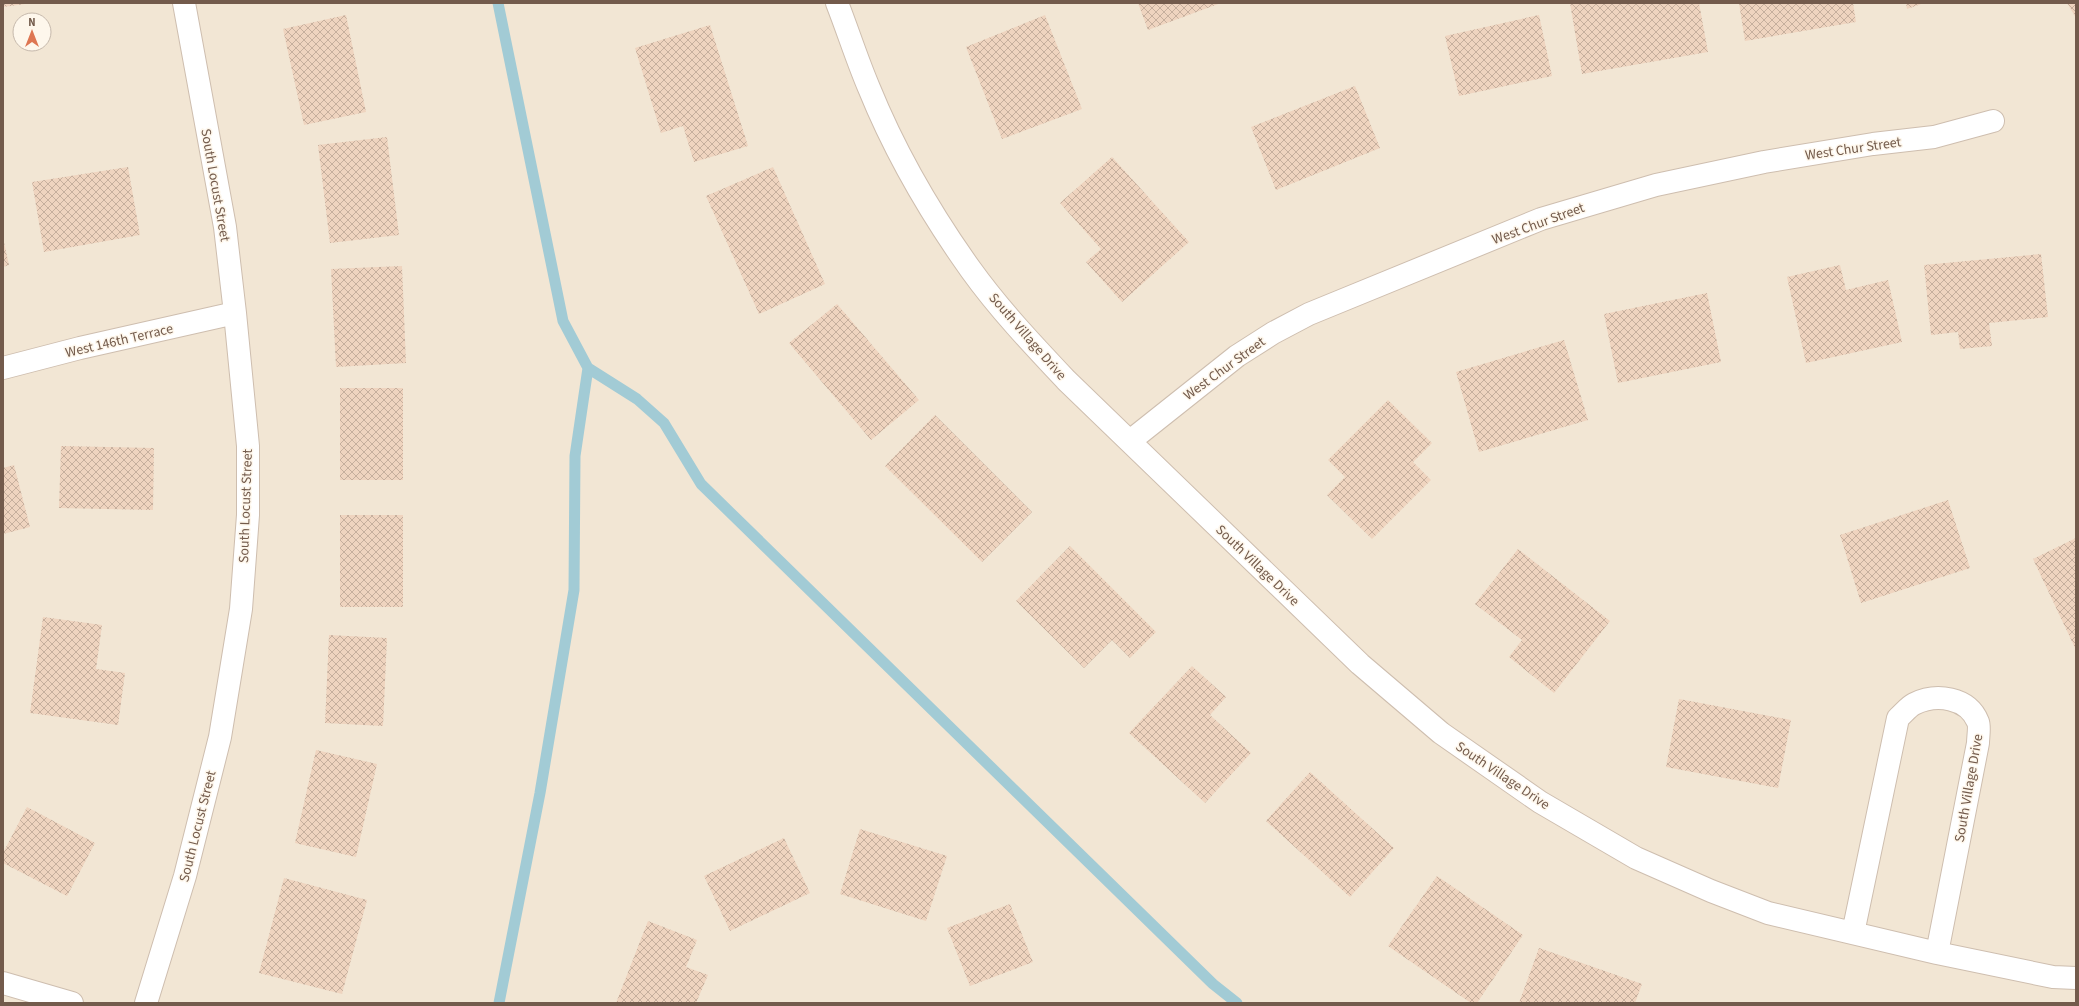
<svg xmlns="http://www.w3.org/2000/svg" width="2079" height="1006" font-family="'Source Sans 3',sans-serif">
<defs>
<pattern id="building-cross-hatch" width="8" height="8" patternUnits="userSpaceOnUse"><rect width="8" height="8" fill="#efd4bf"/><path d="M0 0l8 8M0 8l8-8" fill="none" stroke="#c6af9d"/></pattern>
</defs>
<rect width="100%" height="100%" fill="#fbf3e6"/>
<!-- residential -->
<path fill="#f2e6d4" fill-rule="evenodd" d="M3 3H2076V1003H3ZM20 20H44V44H20Z"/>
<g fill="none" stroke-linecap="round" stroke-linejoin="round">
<!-- stream -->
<path stroke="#a2cbd5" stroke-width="11" d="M498 3 563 321 588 368 637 399 664 423 701 484 1213 984 1237 1003
M499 1003 540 793 574 590 575 456 588 368"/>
</g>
<!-- building -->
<path fill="url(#building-cross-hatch)" d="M3 3H25V4L3 7Z
M1138 3H1221L1148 30Z
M1570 3H1699L1708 52 1582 74Z
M1739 3H1853L1856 22 1745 41Z
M1906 3H1924L1907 9Z
M2067 3H2076V18Z
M346 15 366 112 304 125 283 29Z
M1045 15 1082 109 1002 139 966 47Z
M1539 15 1552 76 1459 96 1445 36Z
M710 25 748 146 694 162 683 126 661 133 635 48Z
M1355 86 1380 148 1276 190 1251 127Z
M387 137 399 235 330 243 318 145Z
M1112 157 1189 242 1122 302 1086 262 1101 249 1060 203Z
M128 167 140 235 44 252 32 182Z
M773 167 825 284 759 314 706 196Z
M3 238 9 265 3 267Z
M2041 254 2048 317 1989 323 1992 346 1960 349 1958 332 1931 335 1924 265Z
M1840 265 1846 290 1888 280 1902 342 1806 363 1787 277Z
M402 266 406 363 336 367 331 269Z
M1707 293 1721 362 1618 383 1604 314Z
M837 304 919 400 871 440 789 343Z
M1564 340 1588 420 1479 452 1456 372Z
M340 388H403V480H340Z
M1388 400 1432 443 1413 462 1431 480 1372 539 1327 495 1345 477 1328 460Z
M935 415 1032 512 982 562 885 466Z
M61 446 154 448 153 510 59 508Z
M14 465 30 527 3 534V468Z
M1948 500 1970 568 1861 603 1840 535Z
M340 515H403V607H340Z
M2076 538V650L2033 559Z
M1070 546 1156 632 1130 658 1112 640 1084 668 1016 601Z
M1518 549 1610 621 1554 693 1509 657 1522 640 1475 604Z
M43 617 102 625 96 669 125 673 118 725 30 713Z
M329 635 387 638 383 726 325 723Z
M1192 666 1226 697 1210 715 1251 753 1205 803 1129 733Z
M1679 699 1791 720 1778 788 1666 767Z
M316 750 377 764 356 857 295 843Z
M1310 772 1394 848 1350 897 1266 821Z
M27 807 95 843 67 896 3 863V853Z
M860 829 947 856 926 921 840 894Z
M784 838 810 893 730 931 704 876Z
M1437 876 1523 935 1477 1003H1471L1388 946Z
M284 878 367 900 342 994 259 973Z
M1010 904 1033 962 970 986 947 928Z
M648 921 697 940 686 967 708 975 696 1003H616Z
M1539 948 1642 984 1635 1003H1519Z"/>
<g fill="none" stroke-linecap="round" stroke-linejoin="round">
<defs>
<path id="minor" d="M837 3C848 31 857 60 869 88 895 152 931 214 971 270 999 309 1033 345 1066 380L1360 664 1441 733 1540 802 1636 858 1711 891 1768 913 1937 953 2053 977 2076 978
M3 368 80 348 235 313
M1130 441 1237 356 1273 333 1309 314 1541 219 1656 185 1764 162 1873 144 1934 137 1993 121
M1853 933 1898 718C1903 714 1908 707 1914 704 1936 693 1968 697 1978 722 1980 727 1978 737 1978 743L1937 953
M3 983 72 1003
M146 1003 185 876 220 737 241 609 248 515V446L235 313 225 227 184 3"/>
</defs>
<!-- minor casing -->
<use href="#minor" stroke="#cebeaf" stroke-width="24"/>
<!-- minor -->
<use href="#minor" stroke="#fff" stroke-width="22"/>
</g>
<g text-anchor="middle" stroke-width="3" stroke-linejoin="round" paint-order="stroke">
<!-- street labels -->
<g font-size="14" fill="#735b4c" stroke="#fef7ec">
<text transform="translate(1853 148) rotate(-8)" y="5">West Chur Street</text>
<text transform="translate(216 185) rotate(80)" y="5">South Locust Street</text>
<text transform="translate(1538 223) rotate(-20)" y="5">West Chur Street</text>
<text transform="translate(1028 336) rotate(49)" y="5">South Village Drive</text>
<text transform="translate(119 340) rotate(-13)" y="5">West 146th Terrace</text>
<text transform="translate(1224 368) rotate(-36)" y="5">West Chur Street</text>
<text transform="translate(245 506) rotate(-88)" y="5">South Locust Street</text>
<text transform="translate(1258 565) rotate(44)" y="5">South Village Drive</text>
<text transform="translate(1503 775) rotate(34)" y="5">South Village Drive</text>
<text transform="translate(1968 788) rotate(-80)" y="5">South Village Drive</text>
<text transform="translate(197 826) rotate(-76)" y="5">South Locust Street</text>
</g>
</g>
<!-- border -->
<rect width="2079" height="1006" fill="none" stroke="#735b4c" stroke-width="8"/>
<!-- north arrow -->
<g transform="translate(32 32)"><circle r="19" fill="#fef7ec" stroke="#c6b9ac"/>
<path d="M0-3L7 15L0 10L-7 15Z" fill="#de7652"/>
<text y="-6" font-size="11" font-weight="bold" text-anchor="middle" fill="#735b4c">N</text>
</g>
</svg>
